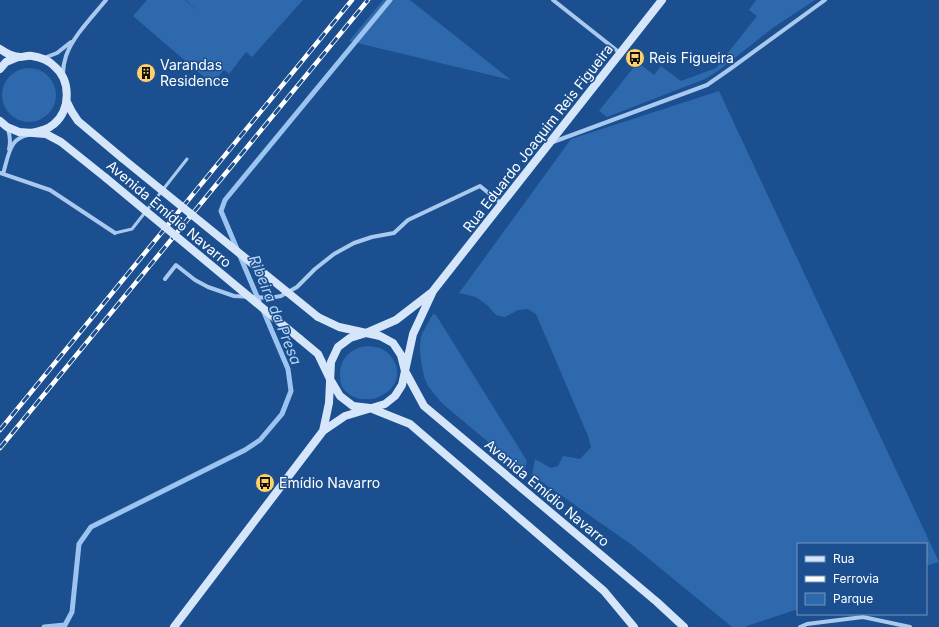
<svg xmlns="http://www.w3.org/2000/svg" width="939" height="627" font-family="Inter,sans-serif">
<rect width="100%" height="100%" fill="#1b4f8f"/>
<!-- green -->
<path fill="#2e69ad" d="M147 0H185L200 13 186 0H303L252 57 246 52 229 74 224 70 216 79 221 84 217 88 133 16Z
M383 0H410L511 80 349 41Z
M756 0H815L774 27 718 71 705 79 607 117 599 111 638 62 654 75 661 66 681 81 716 68 757 16 749 10Z
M2 95a27 27 0 1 1 54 0a27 27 0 1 1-54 0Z
M719 91 939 562 926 566V544H798V609L744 627H732L632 545 532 475 535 459 551 468 558 466 563 456 580 459 591 447 588 436 536 314 528 309 518 310 505 317 496 315 488 306 476 297 459 293 571 139Z
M433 314 436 315 527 461 524 472 444 405C438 399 433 393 428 386 422 375 418 349 421 337 424 329 429 321 433 314Z
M367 346C371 347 376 347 380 348 394 353 403 373 393 386 390 391 384 394 379 397 367 402 350 399 343 388 340 384 340 379 340 373 341 357 352 348 367 346Z"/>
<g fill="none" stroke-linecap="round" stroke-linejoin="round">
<!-- stream -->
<path stroke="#9cc4f0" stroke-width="5" d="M259 301 221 211 225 200 390 0
M44 627 65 625 72 612 79 544 91 527 245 450 260 440 282 414 291 391 288 369 263 310"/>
<!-- lane -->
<path stroke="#a9c9ee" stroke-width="3" d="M115 233 132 229 187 159"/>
<!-- street -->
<path stroke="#a9c9ee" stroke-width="4" d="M553 0 620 53
M44 58 57 53 71 42
M63 74C63 68 64 62 66 56 73 36 93 16 106 0
M8 129C10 136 11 142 9 149
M553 142 707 85 730 69 825 0
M0 173 50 190 115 233
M3 174C6 165 8 150 14 143 18 138 23 136 28 135
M165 279 176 265 195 280 208 287 234 296 270 298 281 296 297 287 315 269 334 254 354 243 372 237 394 233 408 220 480 186 502 204
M800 627 807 624 863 617 910 627"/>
<!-- secondary -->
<path stroke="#d6e6fa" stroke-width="8" d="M0 49C6 53 12 57 20 57 24 57 28 55 32 56 40 57 48 60 54 66 71 80 71 109 54 124 47 130 40 131 31 133
M0 69 6 62 18 57
M67 102 72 112 78 121 122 158
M0 121 7 127 19 132 46 134 61 142 106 178
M318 317 339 327 380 336 393 343 401 355 405 371 424 406 657 602 684 627
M300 339 318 354 330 379 340 396 353 406 370 408 410 424 604 591 634 627
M323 431 329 403 331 362 338 347 350 338 366 333 396 320 431 293
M174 627 323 431 345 416 385 404 395 396 402 385 413 334 433 291 662 0"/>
<defs>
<path id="rail" d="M0 430 352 0
M0 448 368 0"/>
</defs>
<!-- rail casing -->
<use href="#rail" stroke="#fff" stroke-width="4.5"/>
<!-- rail -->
<use href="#rail" stroke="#1b4f8f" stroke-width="3" stroke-dasharray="9" stroke-linecap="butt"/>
<!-- secondary-bridge -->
<path stroke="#d6e6fa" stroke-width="8" d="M122 158 318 317
M106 178 300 339"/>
</g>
<!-- icons -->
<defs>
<symbol id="bus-disc" viewBox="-11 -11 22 22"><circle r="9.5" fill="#ffd166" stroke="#1b4f8f"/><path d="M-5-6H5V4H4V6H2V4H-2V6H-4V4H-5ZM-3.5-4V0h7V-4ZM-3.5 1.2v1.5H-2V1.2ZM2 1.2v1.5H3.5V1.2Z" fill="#111"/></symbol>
<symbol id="building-disc" viewBox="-11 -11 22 22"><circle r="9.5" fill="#ffd166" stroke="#1b4f8f"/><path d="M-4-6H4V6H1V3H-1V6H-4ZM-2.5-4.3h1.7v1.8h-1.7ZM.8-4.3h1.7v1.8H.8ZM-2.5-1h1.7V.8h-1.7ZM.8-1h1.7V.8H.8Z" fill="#111"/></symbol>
</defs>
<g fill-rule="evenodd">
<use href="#bus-disc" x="624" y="47" width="22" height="22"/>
<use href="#building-disc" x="135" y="62" width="22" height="22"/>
<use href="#bus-disc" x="254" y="472" width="22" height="22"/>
</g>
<g text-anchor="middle" stroke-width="3" stroke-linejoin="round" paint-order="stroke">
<!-- poi labels -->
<g font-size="14" fill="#fff" stroke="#1b4f8f" text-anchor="start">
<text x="649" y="63">Reis Figueira</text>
<text x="160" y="70">Varandas<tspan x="160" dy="16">Residence</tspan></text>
<text x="279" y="488">Emídio Navarro</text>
</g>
<!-- street labels -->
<g font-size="14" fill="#fff" stroke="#1b4f8f">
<text transform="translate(538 138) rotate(-52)" y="5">Rua Eduardo Joaquim Reis Figueira</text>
<text transform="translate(169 214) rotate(40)" y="5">Avenida Emídio Navarro</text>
<text transform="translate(547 493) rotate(40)" y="5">Avenida Emídio Navarro</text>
</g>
<!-- water labels -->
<g font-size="15" font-style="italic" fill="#b5d3f5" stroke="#1b4f8f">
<text transform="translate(275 310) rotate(68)" y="5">Ribeira da Presa</text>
</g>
</g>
<!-- legend -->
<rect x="797" y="543" width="130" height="72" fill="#1b4f8f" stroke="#7695bc"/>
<rect x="805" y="556" width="20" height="6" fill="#d6e6fa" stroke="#7695bc"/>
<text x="833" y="563" font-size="12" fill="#ffffff">Rua</text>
<rect x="805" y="576" width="20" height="6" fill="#ffffff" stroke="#7695bc"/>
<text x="833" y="583" font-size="12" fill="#ffffff">Ferrovia</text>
<rect x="805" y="593" width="20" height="12" fill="#2e69ad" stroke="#7695bc"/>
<text x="833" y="603" font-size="12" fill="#ffffff">Parque</text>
</svg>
